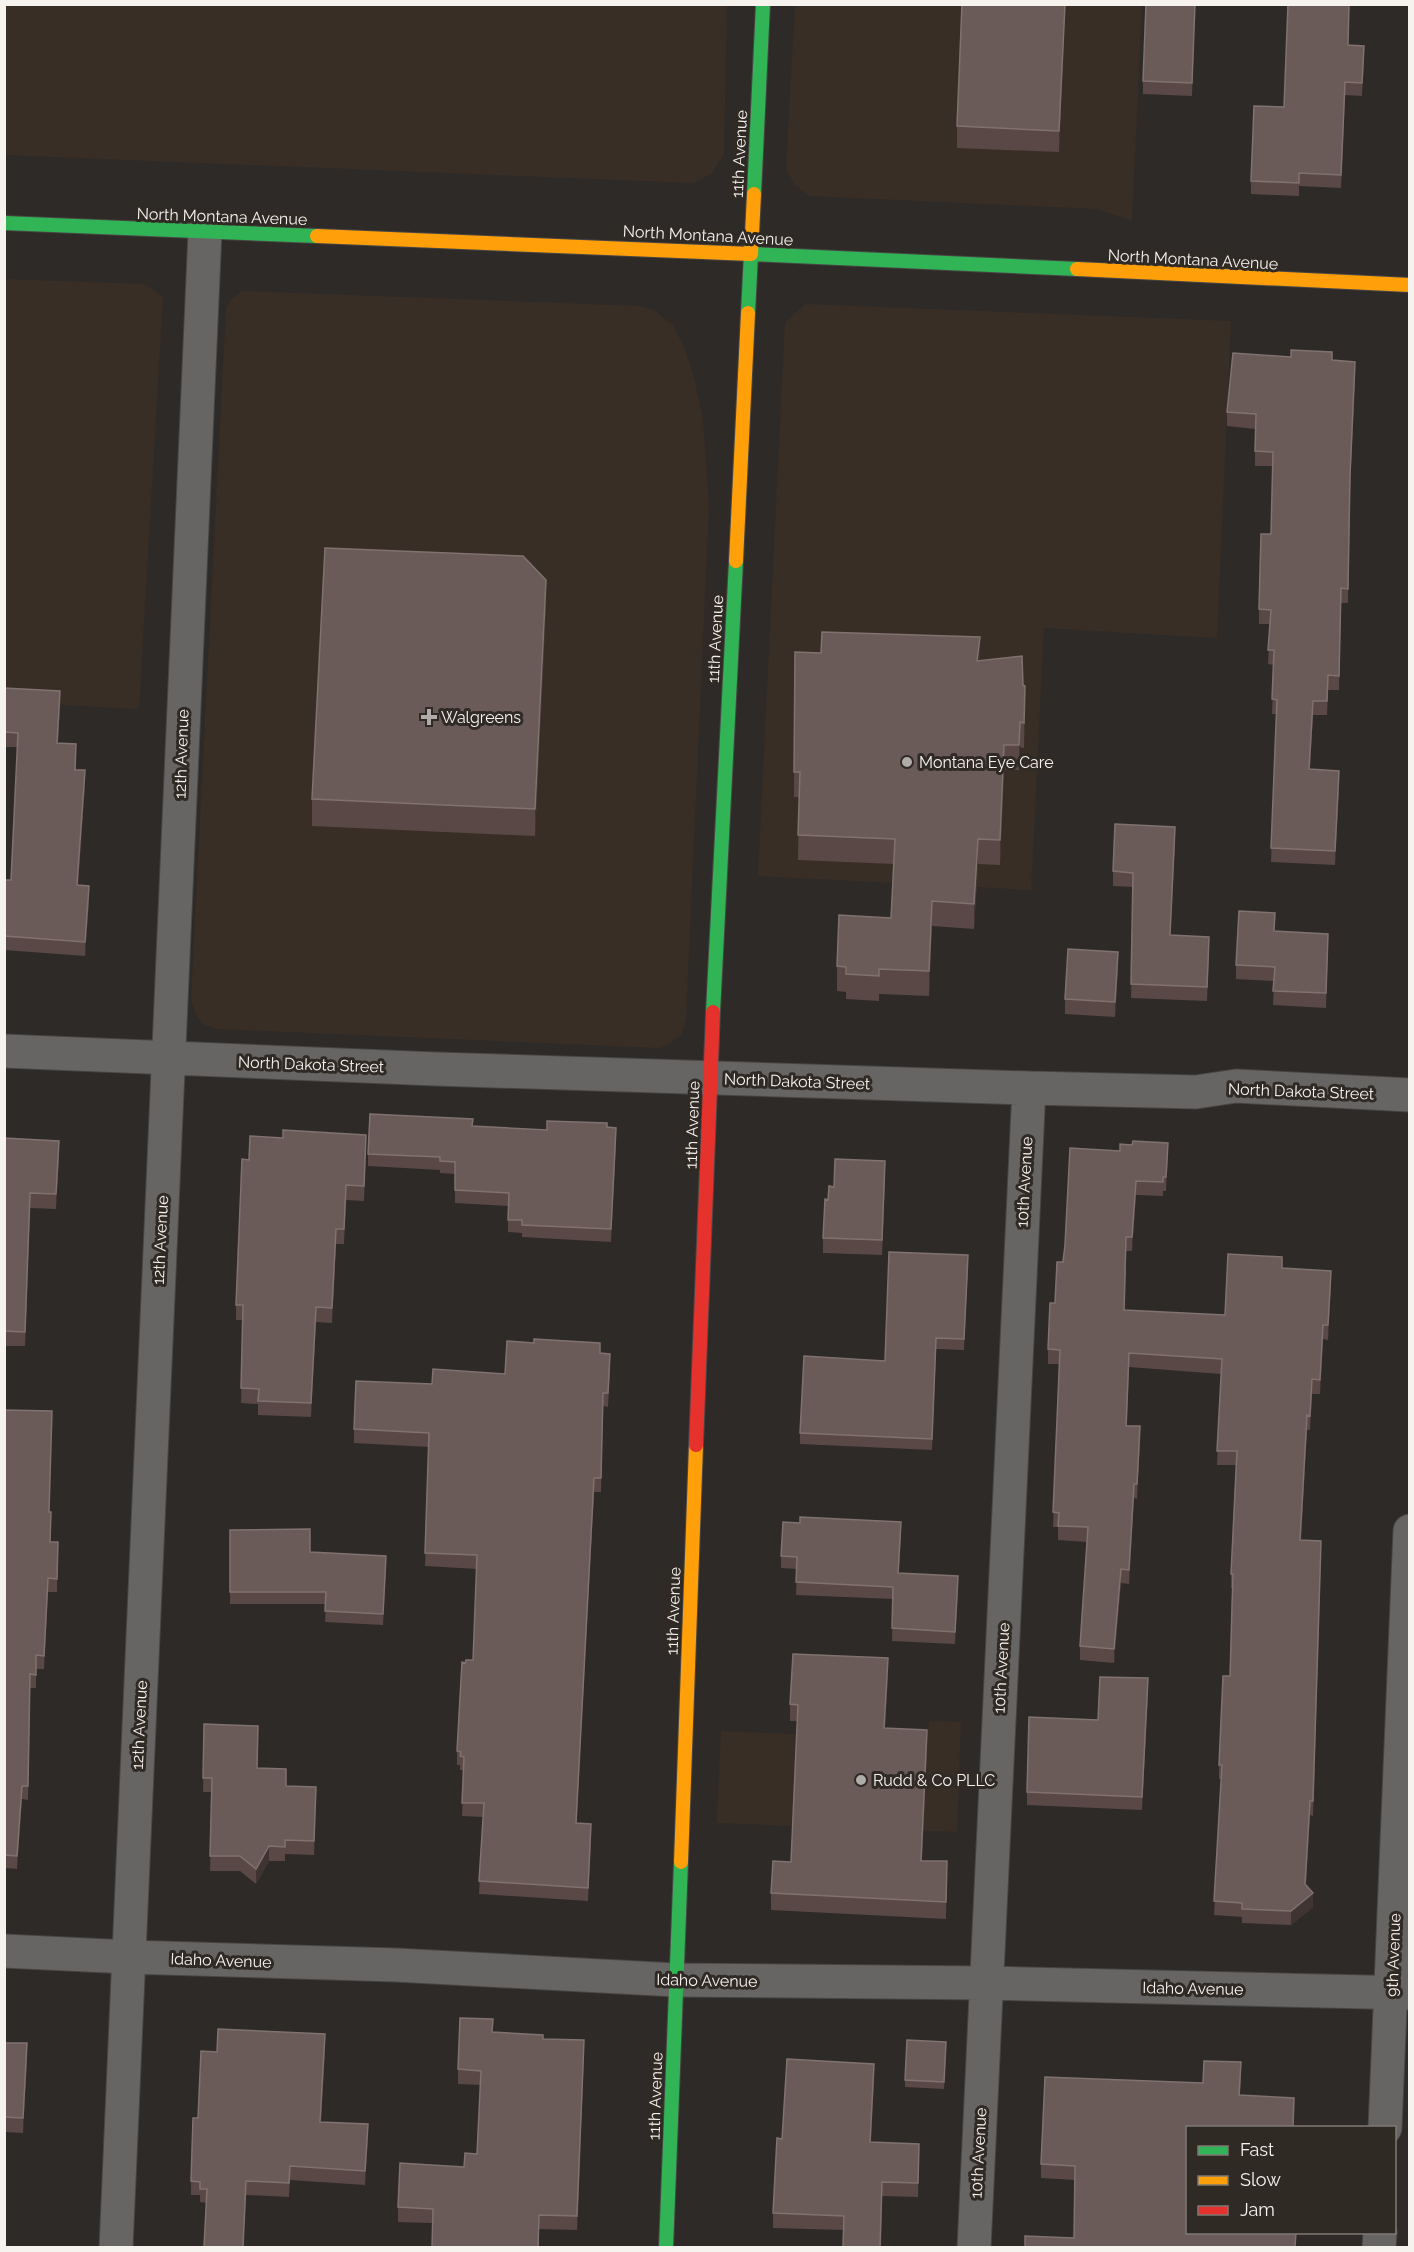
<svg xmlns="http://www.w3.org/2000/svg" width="1414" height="2252" font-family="Raleway,sans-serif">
<rect width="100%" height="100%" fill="#2d2a28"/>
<!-- built -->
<path fill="#392e26" d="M5 4 727 5 724 154 711 174 694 183 5 155Z
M795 5H1142L1132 221 1097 209 810 196 795 185 786 169Z
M4 279 144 284 163 297 139 709 5 702Z
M242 291 640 306 654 310 673 325 684 347 694 378 703 419 709 505 686 1018 682 1034 672 1042 660 1048 218 1029 205 1025 196 1015 191 999 226 308 230 301Z
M805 304 1231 321 1217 638 1044 628 1031 890 758 876 785 323Z
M929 1721 961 1722 957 1832 717 1823 721 1731 927 1740Z"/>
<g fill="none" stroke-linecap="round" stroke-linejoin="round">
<defs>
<path id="street" d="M4 1051 436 1069 1029 1088 1196 1092 1236 1086 1410 1095
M4 1951 129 1957 396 1965 676 1980 986 1983 1410 1993
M1385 2128 1410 1531
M116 2248 205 232
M974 2248 1029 1088
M1379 2248 1380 2232"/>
<path id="fast" d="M754 194 763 4
M4 223 317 236
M748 313 751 254 1077 269
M713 1012 736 561
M666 2248 681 1862"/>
<path id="slow" d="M317 236 751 254 754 194
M1077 269 1410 285
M736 561 748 313
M681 1862 696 1445"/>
<path id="jam" d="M696 1445 713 1012"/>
</defs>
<!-- street casing -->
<use href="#street" stroke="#484645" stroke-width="35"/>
<!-- fast casing -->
<use href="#fast" stroke="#484645" stroke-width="16"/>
<!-- slow casing -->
<use href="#slow" stroke="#484645" stroke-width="16"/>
<!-- jam casing -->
<use href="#jam" stroke="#484645" stroke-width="16"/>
<!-- street -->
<use href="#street" stroke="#676564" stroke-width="33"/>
<!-- fast -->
<use href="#fast" stroke="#30b455" stroke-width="14"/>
<!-- slow -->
<use href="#slow" stroke="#ff9f0a" stroke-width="14"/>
<!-- jam -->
<use href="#jam" stroke="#e5322d" stroke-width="14"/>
</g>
<!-- wall -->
<path fill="#594846" d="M1065 4 1059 152 957 148V126Z
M1195 4 1192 96 1143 94V81Z
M1348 45 1364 59 1362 96 1345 95 1341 188 1299 186V196L1251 194V181L1284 107Z
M1332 360 1355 376 1350 490 1348 603H1341L1339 690H1328L1327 715H1313L1310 769 1339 785 1335 865 1271 862 1276 714H1272L1274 665 1268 664 1270 624H1259V609L1271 534 1273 466H1255V429L1227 426V412Z
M546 607 535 836 312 826V799Z
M795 652 980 661 1023 685 1025 711 1024 748 1020 747 1019 770H1004L1000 865 978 864 974 929 932 926 929 996 879 994V1001L846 999V992L837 991V966L891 918 894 864 798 860 799 797H794Z
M4 688 60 705 58 743 76 759V770L85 785 78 885 89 901 85 956 4 950V880H11L18 747H4Z
M1175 842 1170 936 1209 951 1207 1001 1131 998 1133 887 1113 886V871Z
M1275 931 1328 948 1326 1008 1273 1005 1274 981 1236 979V965Z
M1118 967 1115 1017 1065 1014V999Z
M473 1126 547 1130 607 1127 616 1140 611 1242 522 1237V1233L508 1232V1206L455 1203V1174L440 1173V1170L368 1166V1154Z
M4 1138 59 1156 56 1209 30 1208 25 1346H4Z
M1070 1148 1168 1157 1166 1191H1163V1196L1136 1195 1132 1251H1126L1125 1310 1225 1315 1282 1268 1331 1285 1328 1340 1323 1339 1320 1394H1312L1310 1430H1307L1301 1540 1321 1555 1313 1816 1310 1815 1306 1885 1313 1907 1291 1925 1242 1923V1917L1214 1915 1221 1779H1219V1765L1230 1676 1232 1588H1231V1574L1236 1465H1217L1221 1374 1129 1367 1127 1426 1140 1441 1137 1499 1134 1498 1129 1584 1121 1583 1114 1663 1080 1660V1646L1087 1542 1058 1540V1527H1053L1059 1364H1048V1349L1065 1245Z
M366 1149 364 1201 346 1200 344 1244H336L332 1323 316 1322 311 1417 258 1415V1404L241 1403 243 1320H236V1305L249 1160Z
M885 1176 882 1255 823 1253V1238L828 1200 834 1187Z
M968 1265 964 1350 936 1349 932 1450 800 1444V1433L885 1361Z
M600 1353 610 1368 608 1407 603 1406 601 1492H594L576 1823 591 1838 588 1901 479 1894 483 1817 462 1816 464 1770H460V1765H457V1751L465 1663 473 1660 477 1569 425 1566 429 1447 354 1443V1429L432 1384 505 1374Z
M4 1410 49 1512 50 1542H58L57 1592H48L44 1669H36V1688H30L28 1800 22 1799 17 1869 4 1868Z
M230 1530 310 1552 386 1567 383 1625 325 1622 326 1604H230Z
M901 1535 899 1573 958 1589 955 1644 892 1641 893 1599 796 1595 797 1569 781 1568V1556Z
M888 1675 885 1728 927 1747 922 1861H947L946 1919 771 1910V1893L791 1862 798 1721H790V1704Z
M1148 1692 1142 1810 1027 1805V1792Z
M204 1724 257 1768 286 1786 316 1787 314 1855 285 1854V1861H269L256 1884 240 1871H210L212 1792H203Z
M493 2033 543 2039 584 2054 577 2230 539 2229V2247H432V2223L398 2222V2207L464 2167 477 2154 480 2085 458 2084V2069Z
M4 2043 27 2058 23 2133 4 2132Z
M325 2048 321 2122 368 2138 365 2185 290 2180 289 2197 246 2195 243 2247H204L207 2203 200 2202V2195H191V2181L198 2118 217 2052Z
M946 2050 944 2089 905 2087V2080Z
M1241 2077 1240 2095 1294 2112 1293 2127H1188L1074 2238 1075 2180 1041 2178V2164L1203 2083Z
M874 2078 871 2142 919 2158 918 2197 882 2196 881 2247H843L844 2230 773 2228V2213L782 2139Z"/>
<!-- shaded-wall -->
<path fill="#403432" d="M1065 4 1059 152V131Z
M1355 362 1350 490 1348 603 1350 476Z
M546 580V607L535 836V809Z
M980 637V662L977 661Z
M1025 686V711L1024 748V723Z
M60 691V705L57 758V743Z
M1313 701V715L1309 783V769Z
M1020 722V747L1019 770V745Z
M1004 745V770L1000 865V840Z
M85 770V785L77 900V885Z
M1339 771V785L1335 865V851Z
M1175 827V842L1170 950V935Z
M978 839V864L974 929V904Z
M89 886V901L85 956V942Z
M932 901V926L929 996V971Z
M1118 952V967L1115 1017V1002Z
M616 1128V1140L611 1242V1229Z
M59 1141V1156L56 1209V1194Z
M1168 1143V1157L1166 1191V1177Z
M1136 1181V1195L1132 1251V1237Z
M30 1193V1208L25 1346V1332Z
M336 1229V1244L332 1323V1308Z
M1331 1271V1285L1328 1340V1325Z
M316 1307V1322L311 1417V1403Z
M1323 1325V1339L1320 1394V1380Z
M1312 1379V1394L1310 1430V1416Z
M1307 1415V1430L1300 1554V1540Z
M1140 1426V1441L1137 1499V1484Z
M594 1478V1492L576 1837V1823Z
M1134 1484V1498L1129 1584V1570Z
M1121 1569V1583L1114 1663V1649Z
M958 1576V1589L955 1644V1632Z
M48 1578V1592L44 1669V1656Z
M888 1658V1675L884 1745V1728Z
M1148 1678V1692L1142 1810V1797Z
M927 1730V1747L921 1877V1861Z
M22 1786V1799L17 1869V1856Z
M1310 1801V1815L1305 1898V1884Z
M591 1824V1838L588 1901V1888Z
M269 1846V1861L256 1884V1869Z
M1313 1893V1907L1291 1925V1911Z
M325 2034V2048L320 2136V2122Z
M584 2040V2054L577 2230V2216Z
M27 2043V2058L23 2133V2118Z
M874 2064V2078L870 2156V2142Z
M368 2124V2138L365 2185V2171Z
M246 2181V2195L243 2247Z"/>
<!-- building -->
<path fill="#6a5a58" stroke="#80726f" stroke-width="1.5" d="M962 4H1065L1059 131 957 126Z
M1146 4H1195L1192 83 1143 81Z
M1288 4H1349L1348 45 1364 46 1362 83 1345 82 1341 175 1299 173V183L1251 181 1254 106 1284 107Z
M1291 350 1332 352V360L1355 362 1350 476 1348 589 1341 588 1339 676 1328 675 1327 701H1313L1309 769 1339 771 1335 851 1271 848 1277 700 1272 699 1274 650H1268L1271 610 1259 609 1261 534H1271L1273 452 1255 451 1256 414 1227 412 1233 353 1291 357Z
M325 548 523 556 546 580 535 809 312 799Z
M822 632 980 637 977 661 1022 656 1023 685 1025 686 1024 723 1020 722 1019 745H1004L1000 840 978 839 974 904 932 901 929 971 879 969V976L846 974V967L837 966 839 915 891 918 895 839 798 835 800 772H794L795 652 821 653Z
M4 688 60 691 57 743 76 744 75 770H85L77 885 89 886 85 942 4 936V880H11L18 733 4 732Z
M1115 824 1175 827 1170 935 1209 937 1207 987 1131 984 1133 873 1113 871Z
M1239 911 1275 913 1274 931 1328 934 1326 993 1273 991 1275 967 1236 965Z
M1068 949 1118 952 1115 1002 1065 999Z
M370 1114 473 1119 472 1126 547 1130V1121L607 1123V1127L616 1128 611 1229 522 1225V1220H508L509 1193 455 1190V1162L440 1161V1157L368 1154Z
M283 1130 366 1135 364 1186 346 1185 344 1229H336L332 1308 316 1307 311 1403 258 1401 259 1389 241 1388 243 1305H236L242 1159 249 1160 250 1136 283 1138Z
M4 1138 59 1141 56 1194 30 1193 25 1332 4 1331Z
M1133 1141 1168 1143 1166 1177H1163V1182L1136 1181 1132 1237H1126L1124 1310 1225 1315 1228 1254 1282 1257V1268L1331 1271 1328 1325H1323L1320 1380 1312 1379 1310 1416 1307 1415 1300 1540 1321 1541 1313 1801H1310L1305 1884 1313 1893 1291 1911 1242 1909V1903L1214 1901 1222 1765H1219L1223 1676H1230L1233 1574H1231L1237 1451H1217L1222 1359 1129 1353 1126 1426H1140L1137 1484H1134L1129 1570 1121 1569 1114 1649 1080 1646 1088 1527 1058 1526 1059 1513 1053 1512 1060 1350 1048 1349 1050 1303H1055L1057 1262H1063L1065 1245 1070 1148 1120 1151V1144L1132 1145Z
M835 1159 885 1161 882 1240 823 1238 825 1199 828 1200 829 1186 834 1187Z
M889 1252 968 1255 964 1339 936 1338 932 1439 800 1433 804 1356 885 1361Z
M534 1339 600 1343V1353L610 1354 608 1393H603L601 1478H594L576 1823 591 1824 588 1888 479 1881 484 1803H462L464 1757 460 1756 461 1752 457 1751 462 1662 465 1663 466 1660H473L477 1555 425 1553 429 1433 354 1429 356 1381 432 1384 433 1369 505 1374 507 1341 534 1343Z
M4 1410 52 1411 49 1512H51L50 1542H58L57 1579 48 1578 44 1656 36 1655V1675L30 1674 28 1786H22L17 1856 4 1855Z
M800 1517 901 1522 898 1573 958 1576 955 1632 892 1628 893 1587 796 1582 797 1557 781 1556 783 1522 800 1523Z
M310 1529V1552L386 1556 383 1614 325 1611 326 1592H230V1530Z
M793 1654 888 1658 884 1728 927 1730 921 1861H947L946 1902 771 1893 773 1861 791 1862 798 1705 790 1704Z
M1100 1677 1148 1678 1142 1797 1027 1792 1029 1717 1098 1720Z
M204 1724 258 1726 257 1768 286 1769V1786L316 1787 314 1841 285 1840V1847L269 1846 256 1869 240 1856H210L212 1778H203Z
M460 2018 493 2019 492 2032 543 2035V2039L584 2040 577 2216 539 2215 538 2247H432L433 2209 398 2207 400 2163 464 2167 465 2153 477 2154 481 2071 458 2069Z
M218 2029 325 2034 320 2122 368 2124 365 2171 290 2166 289 2183 246 2181 243 2247H254H204L207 2189H200V2182L191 2181 193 2118H198L201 2051 217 2052Z
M907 2040 946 2042 944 2082 905 2080Z
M4 2043H27L23 2118 4 2117Z
M787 2059 874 2064 870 2142 919 2144 918 2183 882 2182 880 2247H843L844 2216 773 2213 777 2138 782 2139Z
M1204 2061 1241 2062 1239 2095 1294 2098 1293 2127H1188V2232H1296L1295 2247H1025V2236L1074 2238 1075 2166 1041 2164 1045 2077 1203 2083Z"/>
<!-- markers -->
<g fill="#b0aca9" stroke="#302a25" stroke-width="2">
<path d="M426 708h6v6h6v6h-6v6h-6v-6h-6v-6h6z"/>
<circle cx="907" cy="762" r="6"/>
<circle cx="861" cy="1780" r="6"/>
</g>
<g text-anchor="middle" stroke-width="6" stroke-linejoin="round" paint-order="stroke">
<!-- street labels -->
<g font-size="16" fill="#f6f2ee" stroke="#302a25">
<text transform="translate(739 154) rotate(-87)" y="6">11th Avenue</text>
<text transform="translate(222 216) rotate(2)" y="6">North Montana Avenue</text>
<text transform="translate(708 235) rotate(3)" y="6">North Montana Avenue</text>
<text transform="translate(1193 259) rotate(3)" y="6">North Montana Avenue</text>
<text transform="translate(715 639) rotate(-87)" y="6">11th Avenue</text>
<text transform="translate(181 754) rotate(-88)" y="6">12th Avenue</text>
<text transform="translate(311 1064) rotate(2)" y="6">North Dakota Street</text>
<text transform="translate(797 1081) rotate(2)" y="6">North Dakota Street</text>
<text transform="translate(1301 1091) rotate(2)" y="6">North Dakota Street</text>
<text transform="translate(692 1125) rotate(-88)" y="6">11th Avenue</text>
<text transform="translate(1024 1182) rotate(-87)" y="6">10th Avenue</text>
<text transform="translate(160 1240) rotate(-87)" y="6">12th Avenue</text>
<text transform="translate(673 1611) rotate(-88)" y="6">11th Avenue</text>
<text transform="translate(1001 1668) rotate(-87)" y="6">10th Avenue</text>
<text transform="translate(139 1725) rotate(-87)" y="6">12th Avenue</text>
<text transform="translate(1393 1955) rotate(-88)" y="6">9th Avenue</text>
<text transform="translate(221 1960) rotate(2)" y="6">Idaho Avenue</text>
<text transform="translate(707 1980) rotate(1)" y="6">Idaho Avenue</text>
<text transform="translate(1193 1988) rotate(1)" y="6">Idaho Avenue</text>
<text transform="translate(655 2096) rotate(-88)" y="6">11th Avenue</text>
<text transform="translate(978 2153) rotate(-87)" y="6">10th Avenue</text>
</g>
<!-- poi labels -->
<g font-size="16" fill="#f6f2ee" stroke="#302a25" text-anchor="start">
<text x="441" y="723">Walgreens</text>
<text x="919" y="768">Montana Eye Care</text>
<text x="873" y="1786">Rudd &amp; Co PLLC</text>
</g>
</g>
<!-- border -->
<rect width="1414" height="2252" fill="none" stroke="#f6f2ee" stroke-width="12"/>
<!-- legend -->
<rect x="1186" y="2126" width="210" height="108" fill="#302a25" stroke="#7f7a75" stroke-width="1.5"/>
<rect x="1198" y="2146" width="30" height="9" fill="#30b455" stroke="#7f7a75" stroke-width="1.5"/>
<text x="1240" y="2156" font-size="18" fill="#f6f2ee">Fast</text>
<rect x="1198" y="2176" width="30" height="9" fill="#ff9f0a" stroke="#7f7a75" stroke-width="1.5"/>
<text x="1240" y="2186" font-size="18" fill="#f6f2ee">Slow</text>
<rect x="1198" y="2206" width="30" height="9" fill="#e5322d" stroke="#7f7a75" stroke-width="1.5"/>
<text x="1240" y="2216" font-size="18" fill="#f6f2ee">Jam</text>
</svg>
